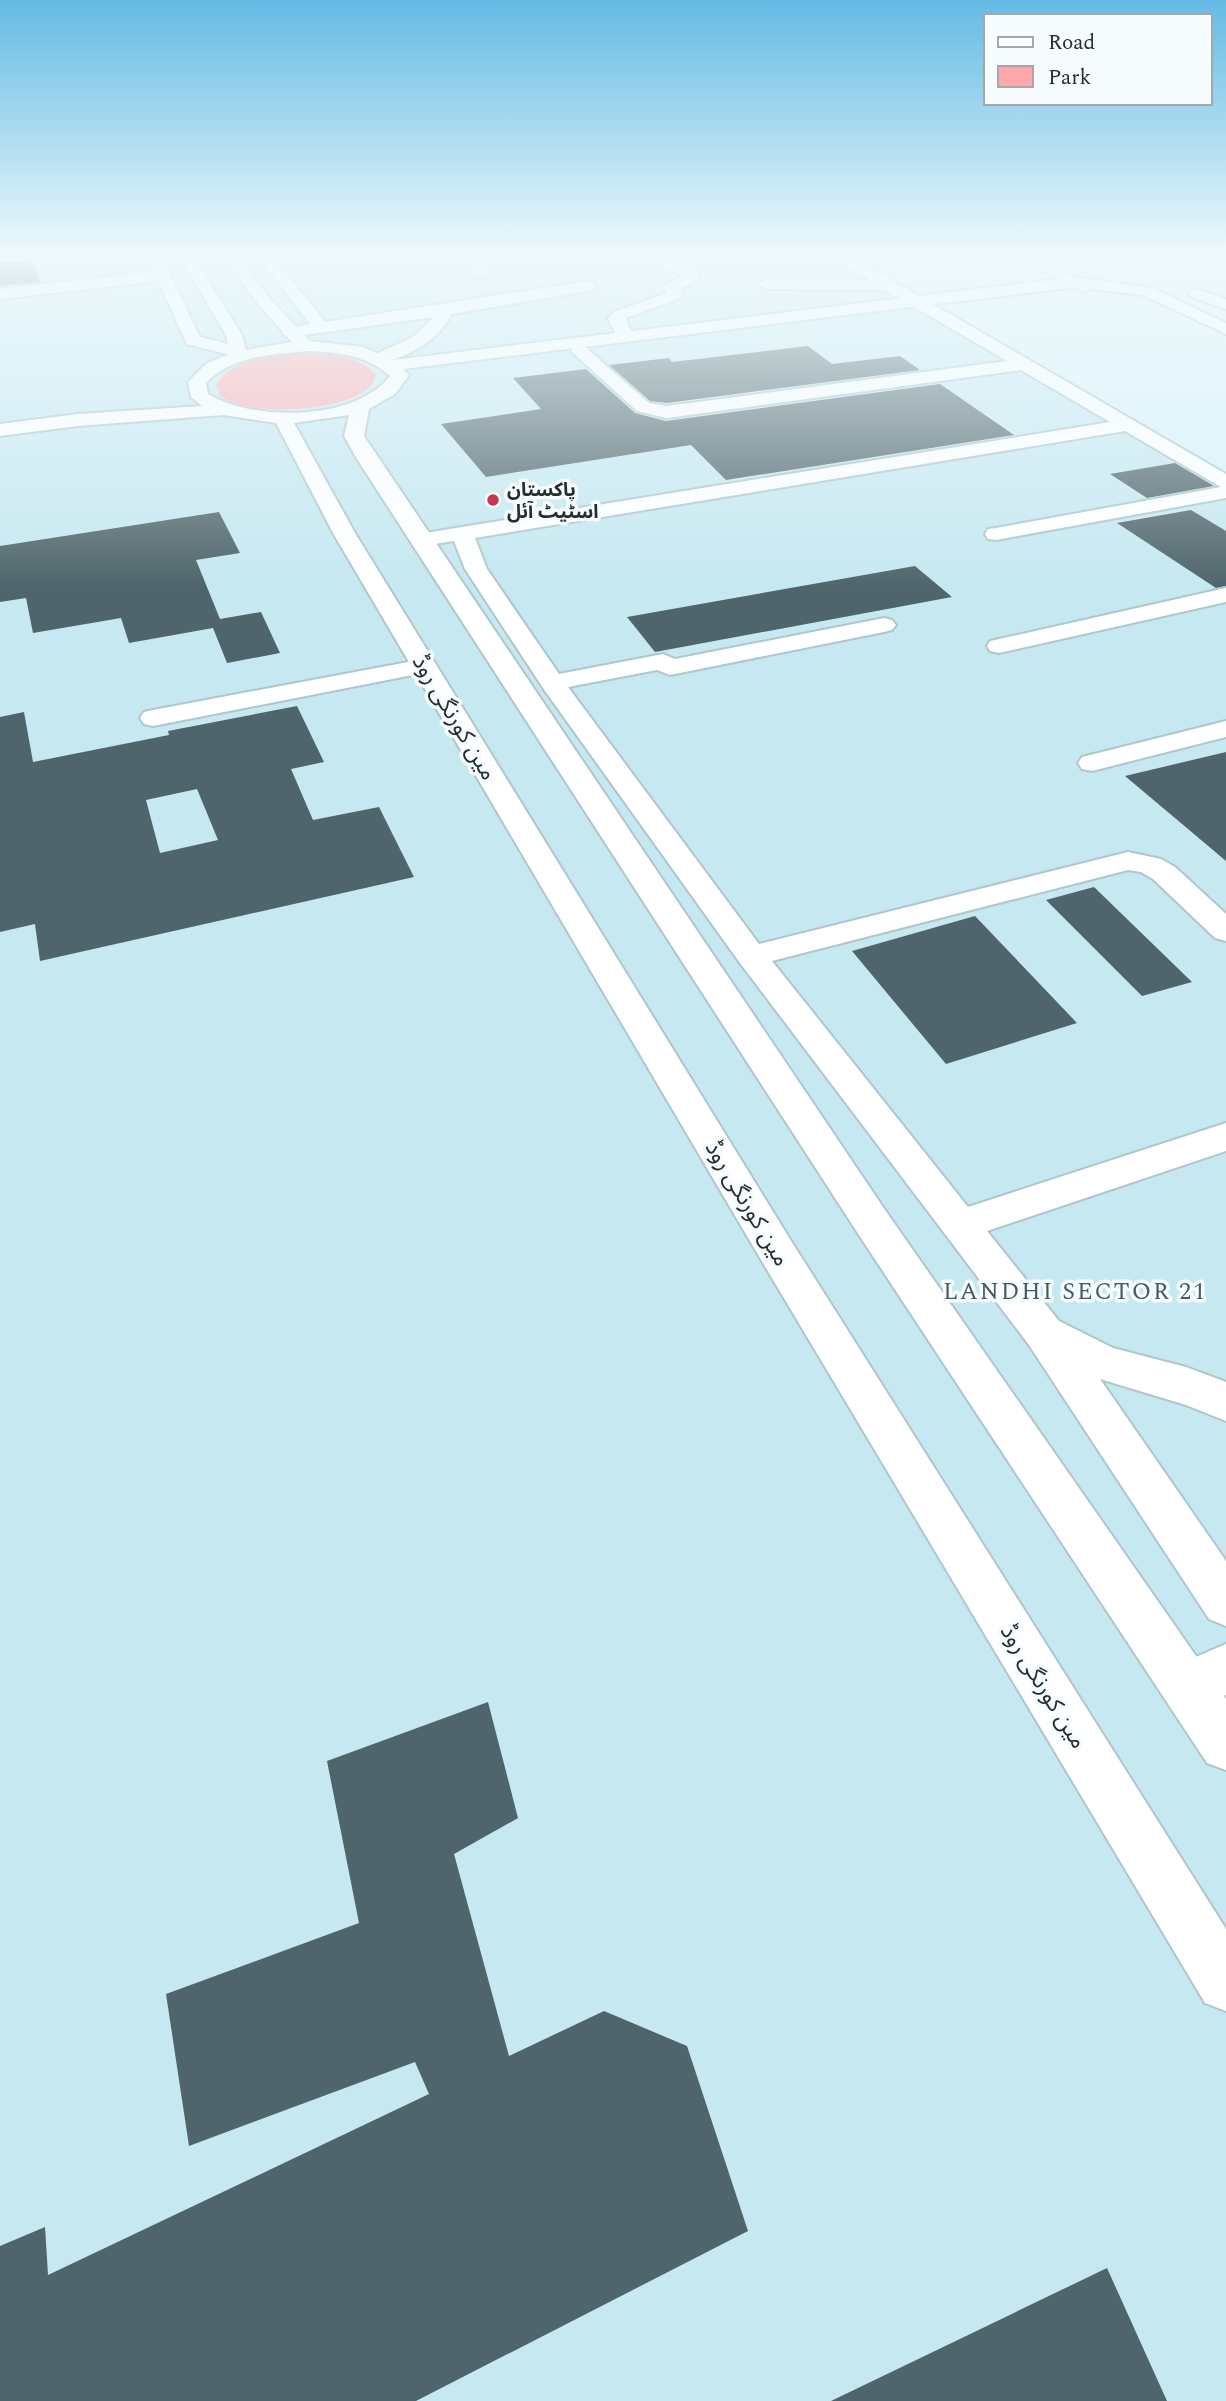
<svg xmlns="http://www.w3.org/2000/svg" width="1226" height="2401" font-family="Spectral,'Noto Sans Arabic',serif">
<rect width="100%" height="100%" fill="#d9f2f9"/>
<!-- built -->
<path fill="#c6e8f1" d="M0 252H839L1226 479V2401H0Z"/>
<!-- green -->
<path fill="#fda9ac" d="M289 354C318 354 356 351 376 375 374 379 374 383 371 385 352 412 243 418 220 395 220 394 216 386 216 385 230 360 263 358 289 354Z"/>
<!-- building -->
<path fill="#4f656b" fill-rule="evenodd" d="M33 260 40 282 0 286V263Z
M808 346 832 364 900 356 920 370 667 403 650 401 609 365 669 358 672 362Z
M586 369 635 413 666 421 940 384 1014 435 726 480 691 445 486 477 441 424 541 409 513 378Z
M1175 463 1214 486 1147 498 1110 474Z
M1191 510 1226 531V586L1216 588 1117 523Z
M219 512 240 553 196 560 220 619 261 612 280 653 227 663 213 628 129 643 121 618 33 633 26 598 0 602V546Z
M915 566 952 597 655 652 627 617Z
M297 706 324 762 291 769 313 820 379 807 414 877 40 961 35 924 0 932V717L24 712 33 762 169 735 168 731ZM197 789 218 840 160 853 146 800Z
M1226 752V861L1125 776Z
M1094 887 1192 982 1142 996 1046 900Z
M975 916 1077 1023 946 1064 852 951Z
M488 1702 518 1818 454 1854 509 2056 604 2011 687 2046 748 2231 416 2401H0V2246L45 2227 48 2275 429 2094 415 2062 189 2146 166 1994 359 1923 327 1761Z
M1107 2268 1167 2401H831Z"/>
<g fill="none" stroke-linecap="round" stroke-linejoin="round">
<defs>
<path id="minor" d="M147 252 160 254 200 337 244 348 246 352 244 356 238 357 187 344 158 281 0 299V289L154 272Z
M255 252H270L325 322 589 281 597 286 589 291 452 314C438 340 410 356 382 363L373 358 376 354 413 337 434 317 290 337 284 335 282 332 284 329 310 324Z
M454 252H469L489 274 487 277H477Z
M615 252H654L671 259 749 252H810L803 256 689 266 700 276 692 284 680 288 683 294 678 299 626 318 633 337 625 342 619 340 608 319 614 312 667 293 664 286 684 276 639 256 578 267 571 263 578 259Z
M825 252H843L1226 474V498L996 540 988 539 985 534 988 529 996 528 1221 487 1125 431 475 538 487 569 559 674 663 654 675 659 884 618 892 620 896 625 892 630 884 632 670 675 657 670 568 687 759 944 1128 852 1161 859 1175 867 1226 914V941L1215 938 1153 879 1141 872 1128 870 772 961 968 1207 1226 1123V1151L987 1231 1059 1321 1113 1348 1186 1367 1226 1382V1421L1186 1405 1100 1379 1226 1561V1626L1209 1619 1029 1345 740 963 543 688 465 569 454 541 421 546 413 545 410 540 413 535 462 527 1110 422 1021 370 667 418 637 411 571 351 573 347H585L649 403 667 406 1007 361 885 290 766 289 758 284 766 279 870 280Z
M1008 252H1026L1093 287 1085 292 1080 290Z
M1197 289 1226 299V309L1192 297 1189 294 1192 291Z
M1226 588V602L999 653 990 651 987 646 990 641 999 639Z
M424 659 433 661 436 666 433 671 153 726 144 724 140 718 144 712 153 710Z
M1226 721V737L1092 771 1082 769 1078 763 1082 757Z
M1226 1644V1695L1188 1711 1170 1704 1163 1686 1170 1668Z"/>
<path id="major" d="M177 252H191L242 335 246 350 292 342 259 305 221 252H235L270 299 310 341 363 347 393 360 1076 277 1152 288 1226 323V334L1143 295 1076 287 403 369 409 375 395 394 369 409 364 436 885 1210 1226 1699V1770L1207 1763 857 1232 357 459 344 436 349 415 294 423 355 533 788 1236 1226 1929V2011L1205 2003 760 1258 333 533 276 423 223 415 78 426 0 436V424L78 414 202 406 191 397 188 382 207 363 230 354 226 335ZM310 351C340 353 367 355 390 376 356 421 254 422 208 394L206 383C232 355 275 354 310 351Z"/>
</defs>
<!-- minor casing -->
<use href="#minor" stroke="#aec6cc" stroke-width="4"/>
<!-- major casing -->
<use href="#major" stroke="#aec6cc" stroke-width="4"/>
<!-- minor -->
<use href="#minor" fill="#fff" fill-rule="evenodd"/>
<!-- major -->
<use href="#major" fill="#fff" fill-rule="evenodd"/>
</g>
<!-- sky -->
<linearGradient id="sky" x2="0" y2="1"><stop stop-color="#64bae5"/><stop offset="0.43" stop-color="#eef9fc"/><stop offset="1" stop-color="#eef9fc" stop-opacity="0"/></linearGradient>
<rect width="1226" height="588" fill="url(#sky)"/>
<!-- markers -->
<circle fill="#c7364d" stroke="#f6fbfd" stroke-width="2.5" cx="493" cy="500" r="7"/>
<g text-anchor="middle" stroke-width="7" stroke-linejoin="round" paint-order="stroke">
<!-- far-poi labels -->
<g font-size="19" font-weight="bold" fill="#242d30" stroke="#f6fbfd" text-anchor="start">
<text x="507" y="496">پاکستان<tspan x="507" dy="22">اسٹیٹ آئل</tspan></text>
</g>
<!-- street labels -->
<g font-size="23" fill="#242d30" stroke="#f6fbfd">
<text transform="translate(455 717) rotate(59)" y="8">مین کورنگی روڈ</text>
<text transform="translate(748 1203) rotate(59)" y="8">مین کورنگی روڈ</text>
<text transform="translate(1044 1686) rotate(58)" y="8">مین کورنگی روڈ</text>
</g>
<!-- neighbourhood labels -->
<g font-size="24" letter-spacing="2" fill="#455b61" stroke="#f6fbfd">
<text x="1075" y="1299">LANDHI SECTOR 21</text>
</g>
</g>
<!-- legend -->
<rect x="984" y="14" width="228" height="91" fill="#f6fbfd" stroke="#a2a9ab" stroke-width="2"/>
<rect x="998" y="37" width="35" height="10" fill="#ffffff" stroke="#a2a9ab" stroke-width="2"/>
<text x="1048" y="49" font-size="21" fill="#242d30">Road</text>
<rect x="998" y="66" width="35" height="21" fill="#fda9ac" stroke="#a2a9ab" stroke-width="2"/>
<text x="1048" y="84" font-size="21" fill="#242d30">Park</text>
</svg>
